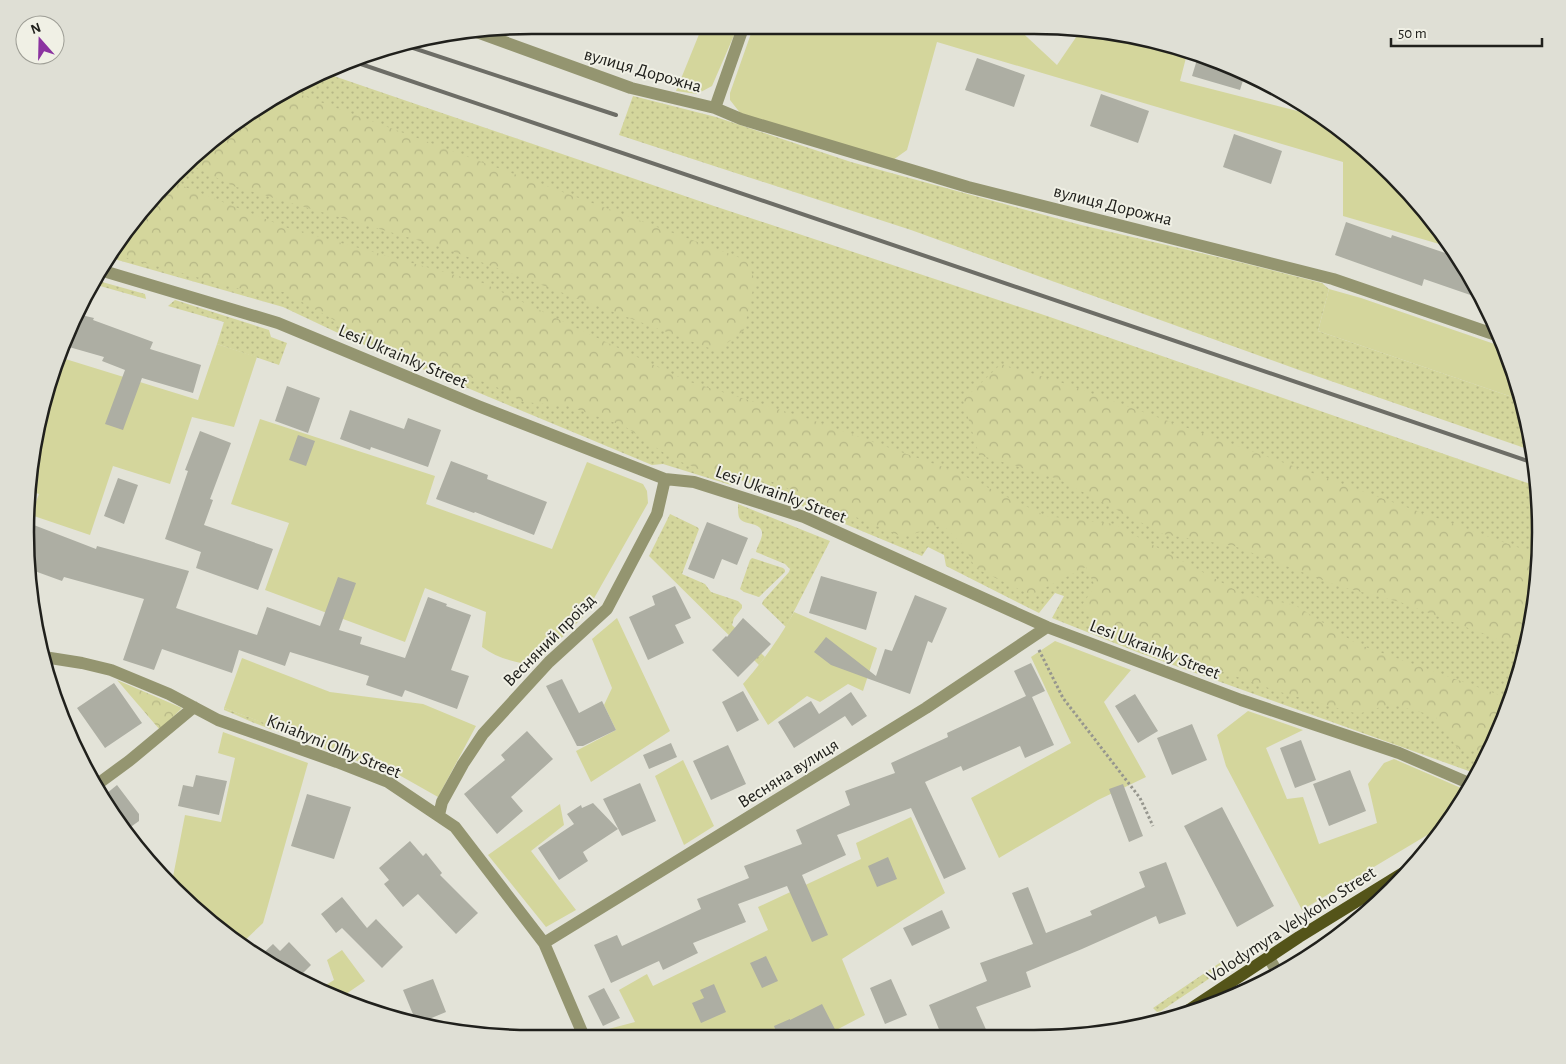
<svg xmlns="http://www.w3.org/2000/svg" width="1566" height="1064" font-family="'Alegreya Sans',sans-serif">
<defs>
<pattern id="grass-dots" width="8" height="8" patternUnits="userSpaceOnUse" patternTransform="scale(1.25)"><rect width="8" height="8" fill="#d4d69c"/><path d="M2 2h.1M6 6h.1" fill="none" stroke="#b6b786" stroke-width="1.8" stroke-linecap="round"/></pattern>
<pattern id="forest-crowns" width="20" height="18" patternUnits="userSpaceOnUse" patternTransform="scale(1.25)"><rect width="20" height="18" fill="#d4d69c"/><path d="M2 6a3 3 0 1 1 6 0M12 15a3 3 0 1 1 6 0" fill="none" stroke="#b6b786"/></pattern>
</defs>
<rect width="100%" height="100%" fill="#e3e3d8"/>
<!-- grass -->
<path fill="url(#grass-dots)" d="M322 72 714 206 1047 316 1536 486 1541 532 1531 631 1502 726 1477 774 1137 652 1052 618 1064 596 1055 593 1039 613 946 566 944 555 928 547 922 556 780 497 756 490 754 484 736 479 731 485 663 464 652 465 355 341 283 307 107 257 110 251 151 198 251 110Z
M633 96 716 117 851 162 1081 225 1239 262 1322 283 1329 289 1318 331 1521 400 1531 433 1533 451 1299 370 911 230 619 135Z
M95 280 145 294 146 299 93 284Z
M175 300 269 330 271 337 287 343 279 365 217 344 224 322 168 306Z
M738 504 830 541 786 627 762 604 763 601 789 572 790 569 785 564 756 552C757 546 763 538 762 532 760 521 742 526 739 517 738 514 738 508 738 504Z
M670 514 697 527 699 529 682 574 705 584 711 592 738 601 742 605V608L734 618 732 625 765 657 759 665 649 556Z
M752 558 783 568 785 570V572L759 597 744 592 740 589 750 560Z
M224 708 301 736C274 734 249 720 224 710Z
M307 739 378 766 373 767 308 743Z
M1221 962 1224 968 1222 970 1161 1011 1157 1012 1153 1008Z"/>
<!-- forest -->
<path fill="url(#forest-crowns)" d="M288 90 746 260 755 280 744 330 717 351 441 247 233 186 189 164 251 110Z
M170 181 288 228 483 283 687 381 809 419 954 471 1046 516 1114 524 1243 594 1295 605 1357 644 1511 699 1502 726 1488 753 1458 749 1435 716 1391 704 1358 714 1280 692 1181 657 1099 622 1082 605 1095 586 1086 567 1031 595 975 568 965 547 943 525 903 537 756 475 721 477 673 459 624 426 568 406 523 402 493 385 402 354 352 330 284 292 236 288 109 253 151 198Z
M1001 364 1060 382 1539 555 1531 631 1526 650 1400 602 1338 586 1234 546 1163 534 1058 479 979 455 963 400Z
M117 680 182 708 160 730Z"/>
<!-- garden -->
<path fill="#d4d69c" d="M754 25H806L812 27 827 25H1014L1057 65 1081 30 1133 35 1188 50 1180 81 1317 116 1393 174 1453 248 1343 216V162L937 42 907 150 893 160 741 114 730 100V93Z
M702 27 735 33 712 86 697 94 676 91Z
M1329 289 1361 298 1506 348 1521 400 1318 331Z
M217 344 257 357 234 427 192 417 170 484 113 466 90 535 31 515 39 494 28 490 29 466 59 357 198 400Z
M260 419 435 476 426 504 552 549 587 462 643 484 647 491 648 503 584 616 534 665C516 663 497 658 482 647L486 612 425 588 405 642 265 590 289 523 231 504Z
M794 612 877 648 863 691 848 684 820 702 807 696 768 725 743 684C763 661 780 638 794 612Z
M617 618 670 731 591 782 576 751 616 730 604 705 612 688 592 639Z
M1055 641 1131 670 1104 702 1146 777 1098 800 999 858 971 798 1071 743 1031 657Z
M242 658 330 692 423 704 476 726 438 797 392 771 224 708Z
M1248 711 1303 730 1266 748 1287 799 1303 797 1319 844 1377 823 1368 784 1384 763 1394 759 1468 791 1455 814 1449 822 1302 910 1226 766 1217 735Z
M223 732 308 763 263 923 240 945 171 887 185 815 221 822 235 758 218 753Z
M683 760 714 826 684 845 655 776Z
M560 804 564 825 531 851 576 910 546 927 488 855Z
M911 817 945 893 842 959 865 1015 819 1039H604L601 1031 635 1022 619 990 647 974 653 986 768 930 758 907 861 859 856 843Z
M1341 933 1316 953 1288 970 1286 967Z
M342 950 365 981 346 994 351 1004 338 1000 318 990 334 980 327 960Z"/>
<!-- building -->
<path fill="#adaea3" d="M1199 53 1245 74 1240 90 1192 76Z
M977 58 1025 75 1014 107 965 90Z
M1101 94 1149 111 1138 143 1090 126Z
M1234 134 1282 151 1271 184 1223 167Z
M1346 222 1391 238 1392 235 1460 258 1482 299 1424 279 1422 286 1335 255Z
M77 314 94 318 93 320 153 342 150 349 201 365 193 393 142 378 123 430 105 424 125 370 102 361 104 357 62 345 64 338Z
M287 386 320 398 308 433 275 421Z
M350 410 404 429 408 418 441 430 428 467 371 447 370 450 340 439Z
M200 431 231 443 210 499 213 500 204 525 273 549 258 590 196 568 201 552 165 539 188 471 185 470Z
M298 435 315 441 306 466 289 460Z
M451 461 488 475 487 479 547 502 534 535 475 512 474 513 436 499Z
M118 478 138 485 124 524 104 516Z
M26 522 96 549 97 546 189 571 176 608 257 635 267 607 320 626 338 577 356 583 339 630 362 637 360 644 405 658 428 597 447 604 446 606 471 615 451 670 469 676 457 709 405 690 402 697 366 685 369 676 290 652 285 666 239 650 232 673 162 649 154 670 123 660 144 599 64 577 62 581 29 569 25 532Z
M707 522 748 538 737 565 722 559 714 579 688 569Z
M821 576 877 592 866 630 809 613Z
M675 586 691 618 675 625 684 643 648 660 629 617 655 605 652 596Z
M915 595 947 608 932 643 928 641 910 694 831 665 814 652 826 637 876 676 885 649 892 651Z
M743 618 771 644 738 677 712 650 726 636 727 637Z
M1031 663 1045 691 1032 697 1054 745 1025 758 1020 746 963 771 961 766 925 782 966 869 944 879 911 808 837 835 846 855 802 875 828 935 812 942 787 886 738 904 746 922 693 943 698 953 663 970 659 961 611 983 594 945 617 935 622 946 701 909 697 899 749 878 744 866 802 844 796 830 850 805 845 791 895 773 891 763 948 737 947 733 1026 696 1014 671Z
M562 679 579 713 602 701 616 730 583 746H577L546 686Z
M114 683 142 723 105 748 77 708Z
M743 691 759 720 737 732 722 702Z
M851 692 867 716 852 726 845 716 794 748 778 722 811 701 819 714Z
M1135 694 1158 731 1138 743 1115 706Z
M1192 724 1207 760 1172 775 1157 738Z
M527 731 553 759 511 797 523 811 497 834 464 794 505 760 501 755Z
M1301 740 1316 780 1295 788 1280 748Z
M671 743 677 757 649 769 643 755Z
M728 745 746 784 711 800 693 761Z
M1350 770 1366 811 1329 826 1313 784Z
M196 775 227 781 219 815 178 806 183 785 193 787Z
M640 783 656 821 622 836 603 799Z
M1123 784 1143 836 1129 842 1109 789Z
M117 785 139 814V821L125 831 111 814 101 798Z
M307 794 351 807 334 859 291 846Z
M593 803 618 829 583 852 588 861 559 880 538 848 574 824 567 814 581 805 582 808Z
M1222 807 1274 906 1237 927 1184 826Z
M410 841 423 856 426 853 442 873 440 875 478 913 456 934 418 894 403 907 384 884 389 880 379 868Z
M888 857 897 879 877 887 868 866Z
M1166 862 1186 914 1159 924 1156 916 1082 949 1026 972 1031 987 976 1007 988 1034 976 1039H943L929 1005 987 981 980 963 1033 944 1012 893 1028 887 1046 933 1092 915 1090 911 1145 887 1139 872Z
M342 897 367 928 376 919 403 947 382 968 342 928 336 933 321 914Z
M942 910 950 928 912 946 903 928Z
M289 942 311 965 302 974 309 981 307 984 258 958 273 944 280 951Z
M766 956 778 981 762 988 750 963Z
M433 979 446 1012 417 1024 403 990Z
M891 979 907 1015 885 1024 870 988Z
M714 984 726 1012 701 1023 692 1003 704 998 700 990Z
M604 988 620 1018 603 1026 588 996Z
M822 1004 840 1039H779L774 1026 790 1019V1020Z"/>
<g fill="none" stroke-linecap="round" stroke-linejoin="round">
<!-- path -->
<path stroke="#96968e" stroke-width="3" stroke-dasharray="2.5 2.5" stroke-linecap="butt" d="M1039 650 1063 698 1140 798 1153 826"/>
<!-- minor -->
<path stroke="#949570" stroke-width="12" d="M477 32 631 88 715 108 741 119 968 187 1333 279 1502 337
M715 108 744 25
M100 270 278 323 478 406 665 479 694 482 804 517 1047 627 1241 700 1399 753 1471 784
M44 657 82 663 111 670 169 694 218 720 337 762 388 782 455 827 544 943 585 1039
M95 786 129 761 194 707
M439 815 442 802 463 764 483 734 549 662 607 609 657 514 665 479
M544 943 926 708 1047 627
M1269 958 1279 975"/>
<!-- major -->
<path stroke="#545419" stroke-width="12" d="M1189 1010 1299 937 1411 868"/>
<!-- rail -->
<path stroke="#6d6d66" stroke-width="4" d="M398 43 616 115
M349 60 1534 463"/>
</g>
<g text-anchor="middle" stroke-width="4" stroke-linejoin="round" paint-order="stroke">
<!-- street labels -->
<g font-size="18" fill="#20201c" stroke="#f0f0e5">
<text transform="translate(643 70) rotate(16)" y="6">вулиця Дорожна</text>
<text transform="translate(1113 205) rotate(14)" y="6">вулиця Дорожна</text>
<text transform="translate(403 356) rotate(23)" y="6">Lesi Ukrainky Street</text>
<text transform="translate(781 494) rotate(20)" y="6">Lesi Ukrainky Street</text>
<text transform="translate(549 640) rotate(-45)" y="6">Весняний проїзд</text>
<text transform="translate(1155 649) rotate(21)" y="6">Lesi Ukrainky Street</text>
<text transform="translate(334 746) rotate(22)" y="6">Kniahyni Olhy Street</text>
<text transform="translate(788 773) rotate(-32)" y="6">Весняна вулиця</text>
<text transform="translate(1291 924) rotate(-33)" y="6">Volodymyra Velykoho Street</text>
</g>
</g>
<!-- crop -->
<path d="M0 0H1566V1064H0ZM532 34H1034A498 498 0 0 1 1532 532V532A498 498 0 0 1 1034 1030H532A498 498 0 0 1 34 532V532A498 498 0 0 1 532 34Z" fill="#dfdfd5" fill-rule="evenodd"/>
<path fill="none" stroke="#20201c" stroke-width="2.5" d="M532 34H1034A498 498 0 0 1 1532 532V532A498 498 0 0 1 1034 1030H532A498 498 0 0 1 34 532V532A498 498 0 0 1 532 34Z"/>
<!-- north arrow -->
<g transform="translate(40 40) rotate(340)"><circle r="24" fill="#f0f0e5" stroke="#9d9d95"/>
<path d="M0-4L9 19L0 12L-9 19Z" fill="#8b33a0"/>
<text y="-8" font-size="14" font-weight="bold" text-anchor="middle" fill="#20201c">N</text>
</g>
<!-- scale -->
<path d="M1391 38v8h151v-8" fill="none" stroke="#20201c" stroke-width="2.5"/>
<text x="1398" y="38" font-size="15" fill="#20201c" stroke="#f0f0e5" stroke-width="4" paint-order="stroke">50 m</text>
</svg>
